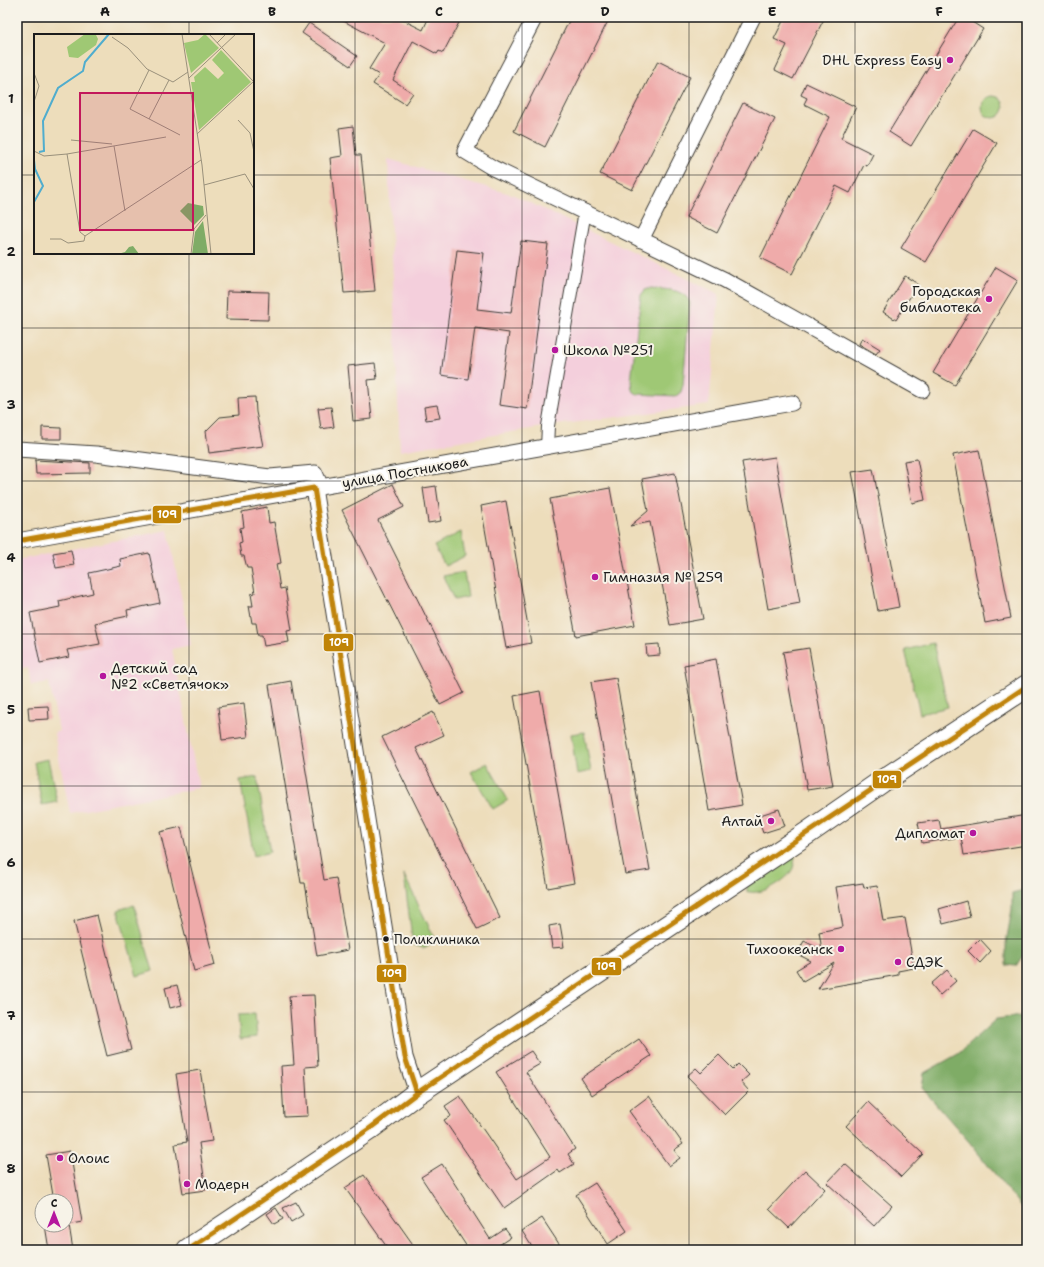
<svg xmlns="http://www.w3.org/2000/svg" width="1044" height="1267" font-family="'Shantell Sans',sans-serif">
<rect width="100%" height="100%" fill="#f7f3e8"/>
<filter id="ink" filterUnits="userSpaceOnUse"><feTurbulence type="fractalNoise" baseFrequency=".025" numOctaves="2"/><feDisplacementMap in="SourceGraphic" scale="8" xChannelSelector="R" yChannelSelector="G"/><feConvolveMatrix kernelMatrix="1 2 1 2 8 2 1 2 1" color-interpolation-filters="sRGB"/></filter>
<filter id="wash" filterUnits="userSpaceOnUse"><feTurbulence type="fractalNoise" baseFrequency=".012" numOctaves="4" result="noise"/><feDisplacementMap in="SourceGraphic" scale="16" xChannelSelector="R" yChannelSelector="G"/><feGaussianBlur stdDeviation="0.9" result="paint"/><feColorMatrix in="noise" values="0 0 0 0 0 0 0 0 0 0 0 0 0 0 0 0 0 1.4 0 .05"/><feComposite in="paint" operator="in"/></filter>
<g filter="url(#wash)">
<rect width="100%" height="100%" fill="#edddbb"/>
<!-- built -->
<path fill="#f4cfdc" d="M388 159 514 195 719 294 709 405 548 426 400 451Z
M168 530 191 645 172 649 199 788 70 813 54 733 59 731 49 682 31 685 28 668 17 670V560Z"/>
<!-- green -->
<path fill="#9fc874" stroke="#5e7248" d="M982 107a11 11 0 1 1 22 0a11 11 0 1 1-22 0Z
M651 288C666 290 684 288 690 303L683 385 681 392 676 396 637 394 632 390 631 381 641 295 645 290Z
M461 532 465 556 445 566 434 546Z
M464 572 468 597 454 600 443 576Z
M933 643 948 707 920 714 905 650Z
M584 732 591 771 577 774 571 734Z
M48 759 57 802 42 805 34 762Z
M487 763 508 800 493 809 471 772Z
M257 777 270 852 254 856 240 780Z
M791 853 795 855C795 859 794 864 793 868 788 881 759 897 747 891V886Z
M404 875 433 935C433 942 430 945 423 948L414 945 412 938Z
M134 905 153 971 137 976 118 910Z
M255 1014 257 1037 240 1039 238 1015Z"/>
<!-- forest -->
<path fill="#7fac66" stroke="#4e6441" d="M1027 889V949L1016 966 1006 965V943L1012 909V893Z
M1022 1016 1027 1018V1214L970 1143 922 1088 924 1073 958 1054 996 1019Z"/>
<g id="blocks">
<!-- building -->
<path fill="#efabaa" d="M336 17H397L423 30 429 17H462L443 53 439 51 437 54 413 41 393 80 413 93 405 104 373 84 379 75 369 69 385 43Z
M571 17H610L545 147 514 131Z
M785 17H825L793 79 775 70 787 45 774 39Z
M959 17H964L983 29 911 146 889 132Z
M309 23 357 56 350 66 302 33Z
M658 61 690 77 632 190 600 174Z
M806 83 856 107 841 138 873 154 867 166 864 165 850 193 836 186 792 274 760 258 830 117 804 104 807 98 801 95Z
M743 103 775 119 717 233 686 217Z
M353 126 356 155H361L375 291 344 293 330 158 342 156 339 128Z
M973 129 997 143 926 262 901 248Z
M521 241 548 244 527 409 499 405 509 333 475 328 468 379 441 375 457 250 484 253 477 309 511 313Z
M996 267 1018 280 955 385 933 373Z
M905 276 918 284 896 320 883 312Z
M227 291 269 292 268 320 226 319Z
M862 338 880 349 876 354 859 344Z
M375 363 377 379 368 380 372 419 353 421 348 366Z
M255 397 256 412 263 446 209 453 206 431 220 417 239 415 238 398Z
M437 405 440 418 426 420 424 407Z
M331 407 334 427 321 429 318 408Z
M42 427 61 428V439H42Z
M979 450 1011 618 985 623 953 455Z
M775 457 800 603 768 609 742 462Z
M917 459 925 500 912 503 904 461Z
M35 460 90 463V473L36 474Z
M873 469 899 607 878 611 852 472Z
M675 473 703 619 670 625 650 522 630 526 648 511 642 479Z
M393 484 404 507 378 520 464 693 440 705 342 510Z
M436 486 441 521 428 523 423 488Z
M610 488 635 625 576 636 550 499Z
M506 501 531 643 506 648 481 506Z
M267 507 269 523 274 522 281 563 276 564 278 576 280 589 285 588 292 630 287 631 289 642 264 646 262 635H258L256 623H252L249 606H253L251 594 255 593 253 580 251 568H247L244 556H241L239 543 242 542 240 528 244 527 242 512Z
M71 550 74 565 56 568 53 553Z
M149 553 160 603 127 610 128 616 95 623 100 644 67 650 69 657 40 663 30 613 60 607 59 601 93 593 89 573 121 566 120 559Z
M659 644 660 655 647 656 646 645Z
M809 648 833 786 807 790 783 652Z
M716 659 742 805 709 811 684 665Z
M616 678 650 870 625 874 591 682Z
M291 681 324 880 336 878 348 950 317 956 305 883H301L269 685Z
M540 691 574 883 548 888 514 696Z
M244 703 248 737 222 740 218 707Z
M48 706 49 719 29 720 28 707Z
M433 712 444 735 416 748 500 918 477 929 382 737Z
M779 809 785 826 763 833 757 816Z
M1027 815V845L964 855 961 837 922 843 918 823 939 820 941 829Z
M181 827 215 965 194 971 160 832Z
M863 883 864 888 877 886 883 921 905 918 914 968 898 971V975L818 989 834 963 803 981 796 970 811 961 797 954 804 941 822 950 819 932 843 927 836 887Z
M966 901 970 917 943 924 939 909Z
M97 915 131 1050 107 1056 74 921Z
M560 924 564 947 552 948 549 926Z
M980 939 991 951 980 963 968 951Z
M947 970 956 981 940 995 931 984Z
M177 985 182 1005 170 1008 165 988Z
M314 995 318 1066 305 1067 308 1116 284 1117 281 1066 294 1065 289 996Z
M639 1039 651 1056 592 1095 581 1078Z
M531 1051 540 1064 526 1072 575 1149 568 1154 574 1164 560 1173 558 1170 504 1208 444 1120 451 1116 445 1106 460 1096 517 1179 550 1157 496 1072Z
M719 1055 733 1069 738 1064 749 1075 741 1082 749 1091 725 1115 687 1076 696 1068 701 1073Z
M200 1070 212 1141 199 1143 206 1190 183 1193 175 1144 187 1142 176 1074Z
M649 1096 683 1144 674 1150 680 1158 669 1166 629 1111Z
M868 1102 923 1154 901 1177 846 1126Z
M70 1151 82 1222 66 1225V1201H54L46 1155Z
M442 1164 490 1239 505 1229 511 1237 496 1247 497 1250H469L421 1177Z
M845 1164 892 1206 874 1226 827 1183Z
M805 1170 825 1189 789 1228 769 1209Z
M364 1175 417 1250H389L345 1188Z
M595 1183 627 1231 608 1244 576 1195Z
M296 1202 303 1215 291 1222 283 1208Z
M276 1208 283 1219 274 1224 267 1214Z
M542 1218 563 1250H534L522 1231Z
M45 1225H69L73 1250H49Z"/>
</g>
</g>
<g filter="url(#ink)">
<use href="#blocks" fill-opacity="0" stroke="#3b3934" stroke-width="1"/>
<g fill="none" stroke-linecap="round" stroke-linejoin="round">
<defs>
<path id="pedestrian" d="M547 447 548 426 585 211"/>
<path id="minor" d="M535 17 465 151 493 168 725 280 922 390
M641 240 753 17
M17 449 96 454 270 477 315 473 321 487
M314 488 405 1057 417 1093
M17 541 792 403"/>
<path id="primary" d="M188 1250 369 1129 417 1093 809 832 884 780 1027 686"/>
</defs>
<!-- pedestrian casing -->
<use href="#pedestrian" stroke="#3b3934" stroke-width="14"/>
<!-- minor casing -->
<use href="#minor" stroke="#3b3934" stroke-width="17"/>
<!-- primary casing -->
<use href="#primary" stroke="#3b3934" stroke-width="24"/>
<!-- pedestrian -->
<use href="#pedestrian" stroke="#fff" stroke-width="12"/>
<!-- minor -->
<use href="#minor" stroke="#fff" stroke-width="15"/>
<!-- primary -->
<use href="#primary" stroke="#fff" stroke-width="22"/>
<defs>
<path id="bus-1" d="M17 541 314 488 405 1057 417 1093
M188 1250 369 1129 417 1093 1027 686"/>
</defs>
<!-- bus-1 casing -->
<use href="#bus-1" stroke="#f7f3e8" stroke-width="8"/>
<!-- bus-1 -->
<use href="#bus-1" stroke="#c08407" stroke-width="5"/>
</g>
</g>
<!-- grid -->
<path fill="none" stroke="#1c1c1c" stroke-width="1" stroke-opacity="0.55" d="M189 17V35M355 17V1250M522 17V1250M689 17V1250M855 17V1250M17 175H35M253 175H1027M189 253V1250M17 328H1027M17 481H1027M17 634H1027M17 786H1027M17 939H1027M17 1092H1027"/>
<!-- markers -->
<g fill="#b5179e" stroke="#f7f3e8" stroke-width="1.5">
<circle cx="950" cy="60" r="4"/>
<circle cx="989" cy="299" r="4"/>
<circle cx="555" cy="350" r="4"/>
<circle cx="595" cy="577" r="4"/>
<circle cx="103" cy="676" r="4"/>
<circle cx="771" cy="821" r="4"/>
<circle cx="973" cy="833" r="4"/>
<circle cx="841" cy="949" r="4"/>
<circle cx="898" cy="962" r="4"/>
<circle cx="60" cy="1158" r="4"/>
<circle cx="187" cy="1184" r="4"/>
</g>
<circle fill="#1c1c1c" stroke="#f7f3e8" stroke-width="1.5" cx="386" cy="939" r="3.5"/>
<g text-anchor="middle" stroke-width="4" stroke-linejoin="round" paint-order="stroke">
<!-- bus labels -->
<g font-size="13" fill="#1c1c1c" stroke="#f7f3e8" text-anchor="start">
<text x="394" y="944">Поликлиника</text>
</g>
<!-- poi labels -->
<g font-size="14" fill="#1c1c1c" stroke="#f7f3e8" text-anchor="start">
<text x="942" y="65" text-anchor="end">DHL Express Easy</text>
<text x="981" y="296" text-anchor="end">Городская<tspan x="981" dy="16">библиотека</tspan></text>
<text x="563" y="355">Школа №251</text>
<text x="603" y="582">Гимназия № 259</text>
<text x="111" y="673">Детский сад<tspan x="111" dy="16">№2 «Светлячок»</tspan></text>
<text x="763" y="826" text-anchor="end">Алтай</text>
<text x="965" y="838" text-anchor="end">Дипломат</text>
<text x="833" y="954" text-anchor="end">Тихоокеанск</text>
<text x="906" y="967">СДЭК</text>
<text x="68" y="1163">Олоис</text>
<text x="195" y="1189">Модерн</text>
</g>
<!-- street labels -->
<g font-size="14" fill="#1c1c1c" stroke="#f7f3e8">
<text transform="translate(405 472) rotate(-10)" y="5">улица Постникова</text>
</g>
</g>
<!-- overview -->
<g transform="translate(34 34)">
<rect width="220" height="220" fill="#edddbb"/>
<path d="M51 0 62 1 64 5 62 11 44 24 35 23 33 13ZM171 0 185 14 157 39 150 9 164 6ZM187 16 217 48 165 96 157 48H161L160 43 171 33 184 45 190 39 178 26Z" fill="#9fc874"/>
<path d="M154 169 169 172 170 181 160 191 146 177ZM169 187 174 220H158L161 198ZM99 212 105 220H84L91 218 95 213Z" fill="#7fac66"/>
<path fill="none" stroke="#50adce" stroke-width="2" d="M5 118 10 117 9 87 24 54 49 37 51 28 75 0M0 126 1 135 9 152 0 168"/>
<path fill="none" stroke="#99907b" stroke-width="1" d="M148 0 168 131 177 220M175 0 219 47M78 3 94 14 113 35 139 48 154 38M183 9 192 0M115 36 96 75 146 101M0 39 5 52 0 68M155 44 202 0M115 85 135 46M204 86 216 99 220 118M163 100 220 47M37 106 78 110M80 112 91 177M0 117 10 122 33 120 46 198 51 202 167 126M33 120 132 103M170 151 211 140 220 155M16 205H27L34 209 50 207 51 202M157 220 160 195 172 181"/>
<path fill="#c2185b" fill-opacity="0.15" stroke="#c2185b" stroke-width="2" d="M46 59H159V196H46Z"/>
<rect width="220" height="220" fill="none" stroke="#1c1c1c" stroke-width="2"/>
</g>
<g stroke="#f7f3e8" stroke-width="1.5">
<rect x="152" y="505" width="30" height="19" rx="4" fill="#c08407"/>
<rect x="323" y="633" width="31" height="19" rx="4" fill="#c08407"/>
<rect x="872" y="770" width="30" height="19" rx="4" fill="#c08407"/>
<rect x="591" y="957" width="31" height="19" rx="4" fill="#c08407"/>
<rect x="376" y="964" width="31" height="19" rx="4" fill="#c08407"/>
</g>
<g font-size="11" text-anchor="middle" font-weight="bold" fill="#fff">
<text x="167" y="518">109</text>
<text x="339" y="646">109</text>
<text x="887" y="783">109</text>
<text x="606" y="970">109</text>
<text x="392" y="977">109</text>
</g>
<!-- margin -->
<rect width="1044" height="1267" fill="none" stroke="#f7f3e8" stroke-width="44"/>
<!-- north arrow -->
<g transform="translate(54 1213)"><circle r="19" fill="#f7f3e8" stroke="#9f9d96"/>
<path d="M0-3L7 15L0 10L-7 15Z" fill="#b5179e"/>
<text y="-6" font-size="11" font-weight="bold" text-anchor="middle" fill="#1c1c1c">С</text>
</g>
<rect x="22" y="22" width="1000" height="1223" fill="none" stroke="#1c1c1c" stroke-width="1.5"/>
<g font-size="13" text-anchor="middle" font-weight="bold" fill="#1c1c1c">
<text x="105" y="16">A</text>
<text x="272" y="16">B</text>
<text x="439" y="16">C</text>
<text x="605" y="16">D</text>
<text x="772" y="16">E</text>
<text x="939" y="16">F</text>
<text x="11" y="103">1</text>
<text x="11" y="256">2</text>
<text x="11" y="409">3</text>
<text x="11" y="562">4</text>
<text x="11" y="714">5</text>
<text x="11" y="867">6</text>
<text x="11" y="1020">7</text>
<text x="11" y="1173">8</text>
</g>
</svg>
